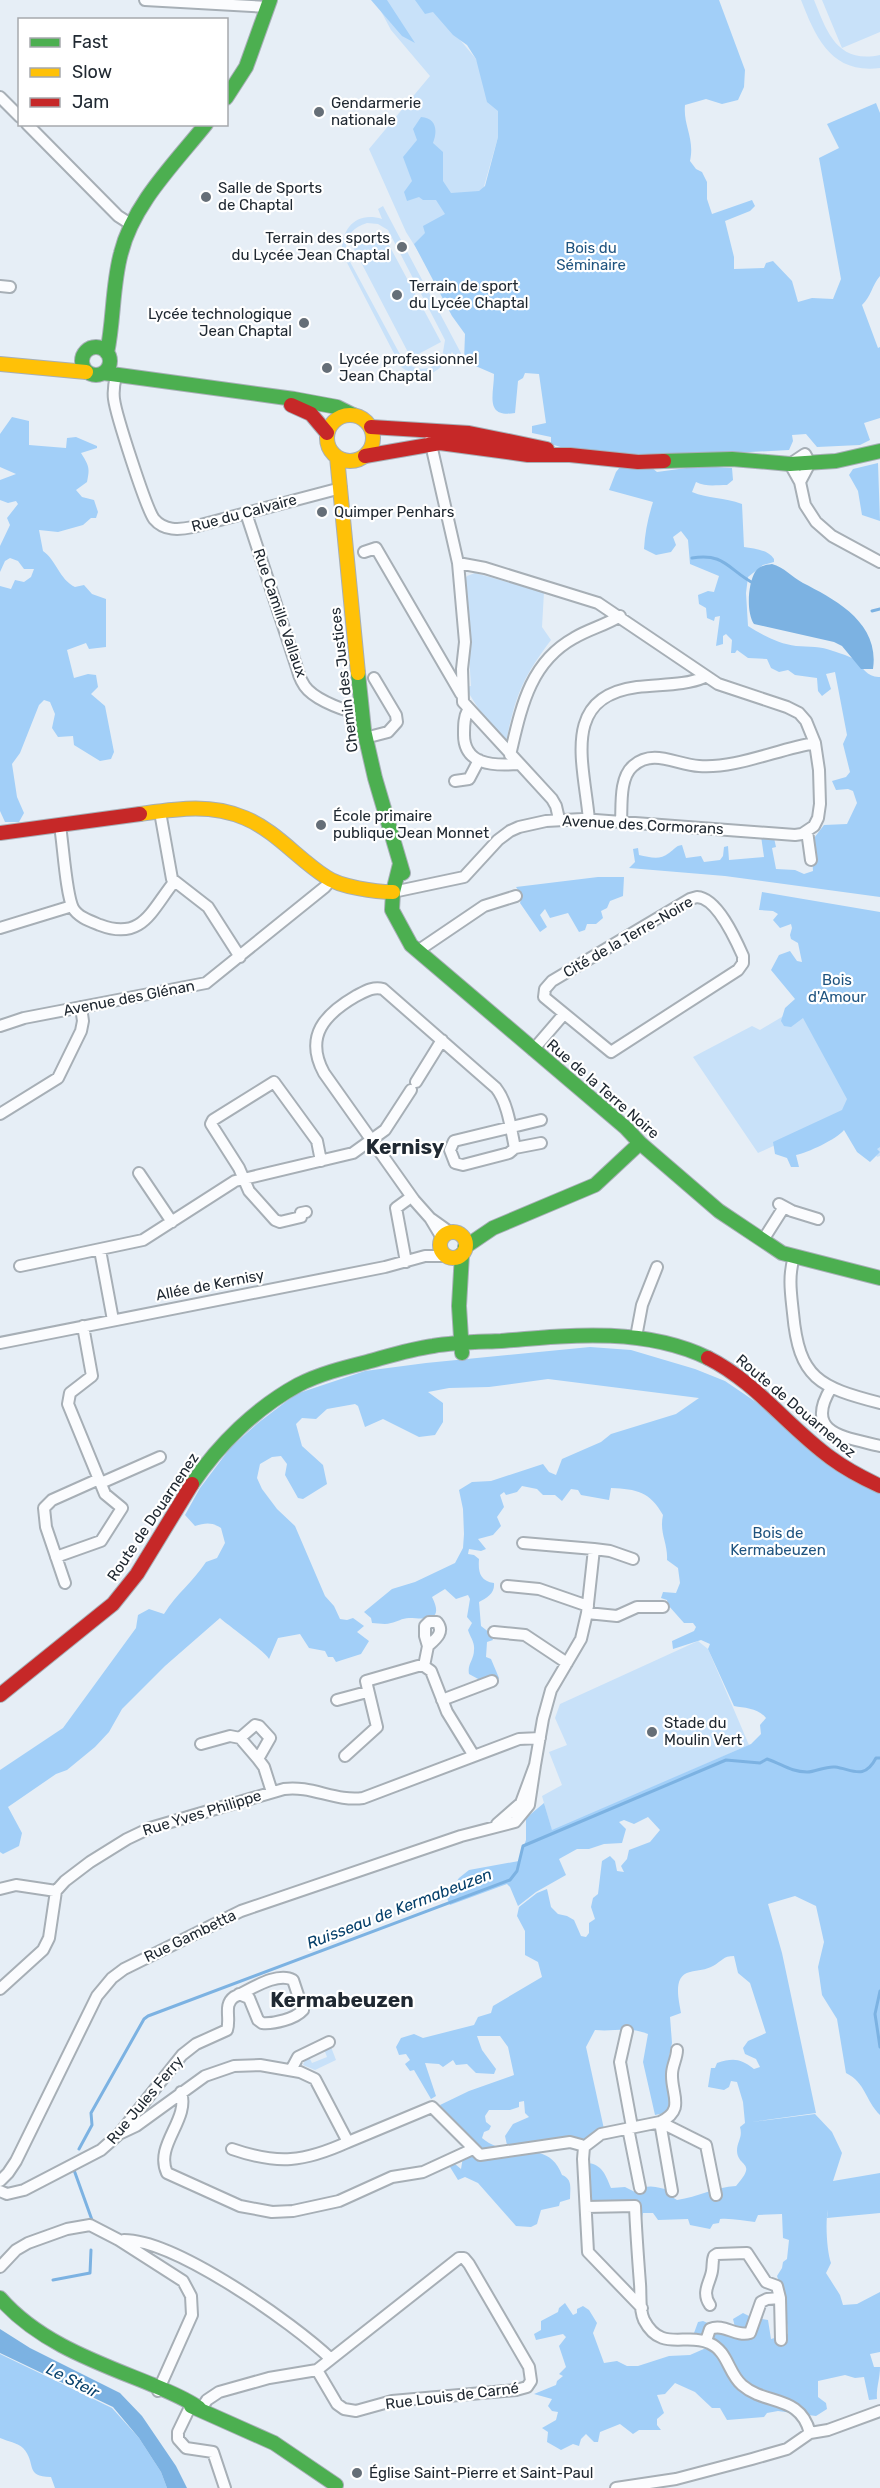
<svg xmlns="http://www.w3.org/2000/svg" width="880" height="2488" font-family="Rubik,sans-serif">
<rect width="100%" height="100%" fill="#e6eef6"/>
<!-- green -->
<path fill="#c8e1f9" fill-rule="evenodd" d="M375 0H427L476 59 491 95 503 108 498 137 479 204 430 270 406 232 369 149 430 76 391 30Z
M801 0H814C827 32 837 64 880 55V68C831 74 816 38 801 0Z
M822 0H880V32L842 48Z
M383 206 463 357 457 359 452 352C439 374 424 383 401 367L342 253C341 229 356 211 382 219L378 209ZM367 223 378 224 388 230 445 340 442 358C432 372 415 372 403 360L348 258C342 241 350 228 367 223Z
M382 232 441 342 411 358 353 247Z
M475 573 544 592 542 627 551 640C522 679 516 694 506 742L494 734 465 687 471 686 464 581 467 576Z
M797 1008 880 1040V1156L877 1157 855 1108 758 1153 693 1057 752 1026 760 1030Z
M698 1641 708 1649 749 1745 552 1831 542 1796 562 1785 549 1752 567 1745 555 1718 560 1704Z
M331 2047 336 2060 315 2070 303 2065 306 2058 310 2059 312 2063 327 2057 324 2049Z"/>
<!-- forest -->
<path fill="#a2cff8" d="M371 0H387L415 43 402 36Z
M415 0H719L745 70 744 87 738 100 722 104 706 99 685 105C683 126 695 138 690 161L696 169 702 172 707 182V199L712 214 752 200 755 206 750 211 725 221 734 257V269L764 268 766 263 773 261 792 281 798 302 812 298 833 299 841 279 819 158 839 148 827 124 876 103 880 113V276C872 285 871 297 862 305L878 348 880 347V418L864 423 870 440 860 445 817 447 806 434 792 435 793 441 789 450 656 457 573 451 551 444V437L532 433V426L546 423 539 374 525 373 523 378 518 381 515 413C484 418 494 394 494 374L464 361 465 334 452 316 414 244 425 233 423 226 445 214 436 200H423L419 197 407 201 404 192 412 181 403 157 417 140 413 129 421 117C436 118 438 130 433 143L443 152V181L451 193 479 191 485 186 498 137V111L487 102 476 59 467 45 453 35 433 12 425 14Z
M12 417 29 421V445L66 448 67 438 76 437 97 446V448L81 453C89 466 90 467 87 482L76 490 82 497 94 500 98 512 96 518H91L83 525 58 532 39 530 43 551C57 561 59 579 75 587L84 585 92 594 106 599V647L89 649 86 643 67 650 74 678 88 674 96 675 98 687 91 694 105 706 114 752 111 759 100 761 74 745 73 736 58 737 52 728 55 714 50 702 44 700 39 705 20 753 12 764 17 797 24 813 19 822H5L0 811V586L11 589 15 580 24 582 31 577 34 569H24L18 561 10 558 5 561 0 572V546L10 525 7 518 18 504 16 501 8 503 0 500V480L16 474 0 467V434Z
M878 463 880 521 862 515 858 491 849 475 853 469Z
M701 466 732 468 733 480 727 485C715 485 706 487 696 482L692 492C708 499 724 497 742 504L744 547C754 549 768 549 774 559V562L763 565 748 577 746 593 748 626C762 635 779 644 796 646 809 647 821 646 833 651 839 653 850 656 855 660 862 667 868 678 880 677V897L725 876 629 868 635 862 633 849 638 848 639 855C650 857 659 861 669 853 675 849 675 846 682 845L686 858 701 856 704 862 720 860 723 856 724 847 728 846 729 860 764 857 761 836 774 838 776 847 772 848 776 869 795 870 804 874 813 871 811 842 824 825 847 824 857 803 853 791 848 789 836 790 832 781 846 777 850 772 843 744 847 735 835 672 826 674 831 689 822 696 818 691 817 678 795 675 788 670 779 672 771 668 767 659 748 658 737 650 735 653H731L732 640 726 634 723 636V644L716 646 720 616 715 617 714 621 707 618 706 608 699 604 698 595 708 591 714 592 719 576 690 564 688 540 681 531 673 537 676 545 671 552 656 555 644 549C645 532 648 518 653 502L609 490 616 472 620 467 652 468 657 472Z
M598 877H624L623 896 610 901 607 908 601 911 603 918 596 924H587L585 930 579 932 568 913 550 918 545 909 540 915 547 927 540 932 520 903 522 896 516 887Z
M762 892 880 912V1147L877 1149 880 1152 870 1162 857 1152 844 1130C837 1139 807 1153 796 1155L799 1167H791L787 1158 775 1154 773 1142 842 1110 847 1099 803 1018 791 1027 784 1026 781 1021 785 1008 795 999 771 970 779 955 790 951 797 961 802 962 798 943 791 939 790 935 792 928 791 924 780 928 773 920 778 914 773 911 759 910Z
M590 1347 631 1350 695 1369 725 1381 880 1486V2115C865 2100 866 2083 846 2073L837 2019 822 1995 818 1967 824 1942 816 1906 795 1896 768 1904 782 1953 816 2113 751 2122 815 2114 832 2132 842 2153 833 2181 880 2173V2213L827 2218 828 2210C825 2222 827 2252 831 2263L826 2273 840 2295 843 2305 857 2304 880 2292V2352L870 2354 874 2367H880C880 2379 876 2388 877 2399L869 2400 864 2377 855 2378 845 2375 818 2381V2397L826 2403 827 2409 816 2416 778 2411 767 2413 764 2417 727 2420 720 2408H712L695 2392 675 2383 665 2394 657 2395 664 2413 657 2419V2425L661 2430H639L633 2434 620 2424 600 2432 598 2442H594L586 2434 581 2439 579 2446 573 2444 561 2450 547 2442 548 2432 542 2428 556 2420 558 2412 552 2411 548 2406 552 2399 534 2394 556 2385 557 2381 563 2376 559 2374 566 2367 559 2346 566 2337 563 2334 536 2340 534 2334 541 2330V2321L558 2312 559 2308 565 2303 573 2315 577 2313V2309L583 2306 589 2310 597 2323 593 2333 604 2363 617 2361 627 2366H638L669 2356 690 2355 706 2348 713 2341 694 2333 698 2322 703 2321 710 2324 735 2327 733 2319 743 2313 751 2317 754 2325 759 2326 762 2319 768 2320 771 2339 788 2334 785 2299 777 2276 782 2268 783 2262 787 2259 789 2240 783 2238 782 2214 758 2215 755 2222C743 2221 732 2218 720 2219L719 2223 713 2224 710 2229 690 2225 688 2219 658 2220 653 2213H643L642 2218 639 2220 631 2211 625 2212 620 2207 589 2202 586 2163C602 2163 606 2176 611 2188L625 2187 635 2192C647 2183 658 2187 671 2191L672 2197 677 2200C698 2197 715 2187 736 2186 758 2161 738 2168 737 2151 737 2141 743 2138 740 2127L745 2123 743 2102 737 2082 731 2081 729 2087 724 2090 708 2087 711 2068H715L717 2063C733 2058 740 2058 754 2069L760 2067 756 2059 745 2054 743 2048 748 2041 766 2033 750 1983 738 1973 734 1956C723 1956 722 1961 713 1966 706 1970 698 1970 690 1972 672 1976 679 2000 681 2013L670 2017 672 2043 669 2057 673 2100 670 2112 655 2115 643 2062 648 2034C629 2026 615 2032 595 2030L586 2047 604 2129 582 2143 507 2145 505 2136 513 2124 529 2117 525 2113 524 2101 519 2102V2107L510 2110H489L485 2116 486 2122 491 2126 489 2130 484 2132 482 2138C509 2162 548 2136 562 2175 573 2179 570 2189 570 2199L560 2202 559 2206 541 2210 537 2224 531 2227 516 2226 478 2183 465 2177 458 2180 450 2167 455 2164 461 2169 463 2157 472 2142 443 2112 440 2105 469 2091 514 2075 508 2047 500 2036H477L482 2050 496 2069 494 2074 476 2073 467 2064 456 2065 453 2060 443 2067 439 2064 425 2063 436 2096 431 2099 414 2070 410 2071 405 2064 410 2060 406 2054 399 2055 396 2047 401 2038 414 2034 423 2038 474 2025 478 2017 491 2013 493 2006 542 1977 538 1962 525 1955V1931L517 1916 519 1907 537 1893 547 1889 551 1907 558 1914 567 1916 574 1920 581 1936 586 1937 589 1933V1923L595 1919 591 1907 593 1898 598 1894 602 1861 610 1856 615 1861 617 1871 624 1872 621 1866 627 1859 629 1850 650 1842 660 1830 648 1817 634 1824 624 1820 619 1822 626 1829 622 1843 604 1844 589 1849H577L559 1859 566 1875 536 1892 518 1906 510 1887 507 1884 450 1905 446 1896 459 1878 469 1870 519 1861 526 1840V1818L544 1803 552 1830 751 1744 761 1734 760 1725 766 1718C758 1708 745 1708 734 1706L708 1649 710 1644 701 1640 673 1649 672 1641 694 1631 696 1627 693 1623H684L668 1605 667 1600 661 1598 663 1592 676 1593 680 1583 678 1568 667 1560C668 1543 659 1533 663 1515 650 1492 637 1489 611 1488L609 1500 581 1495 578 1490 571 1489 562 1501 555 1495H543L537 1489 522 1486 517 1492 506 1495 504 1492 500 1495 504 1507 497 1517 501 1526 493 1535 478 1539 486 1549 481 1551 469 1549 468 1554 474 1555 479 1559C478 1572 480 1581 494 1583 495 1593 487 1598 479 1602L481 1626 490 1633 493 1640 487 1642 486 1657 491 1659 499 1678 497 1681 480 1680 469 1674C467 1664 474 1660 474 1650 475 1642 470 1637 468 1630L472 1623 467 1617 470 1599 468 1595 456 1599 445 1589 432 1597C444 1621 428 1619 409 1618 402 1618 397 1622 391 1623 385 1625 378 1623 372 1623L371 1618 364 1612 392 1589 415 1582 455 1563 463 1548 464 1534 463 1509 459 1490 472 1482 491 1481 543 1464 549 1472 556 1475 562 1459 601 1442 611 1434 676 1414 699 1398 548 1379 489 1387 449 1388 428 1392 443 1403V1422L435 1435 419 1437 383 1419 365 1427 358 1406 355 1404 327 1409 316 1419 302 1418 296 1424 302 1446 323 1465 327 1484 303 1499 298 1498 285 1475 287 1464 281 1456 272 1457 260 1464 257 1478 262 1489 277 1509 295 1526 325 1596 334 1606 340 1619 347 1620 353 1618 364 1626 357 1632 369 1641 361 1654 336 1662 333 1657H328L325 1651 309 1648 300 1634 278 1638 269 1659C266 1652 230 1627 220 1618L165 1666 122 1709 109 1732 95 1747 67 1770 56 1774 8 1807 22 1833 19 1846 3 1854 0 1852V1770L63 1728 136 1628 138 1615 149 1609 164 1614C177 1593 193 1582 206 1562L217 1558 225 1543 221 1528C212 1522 205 1523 195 1526L185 1515 200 1488 231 1447 258 1423 296 1394 365 1371 426 1363Z
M0 2354 112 2408 139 2438 161 2472 167 2488H55L51 2477C24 2477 37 2463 23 2448 18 2443 7 2441 0 2438Z"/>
<!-- water -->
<path fill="#7cb2e2" d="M772 564C784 567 792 577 803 583 834 599 880 622 873 669H861L842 646 834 642 754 624C746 612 748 584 755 572 759 566 765 565 772 564Z
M0 2329 30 2348 120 2393 142 2416 176 2466 187 2488H167L161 2472 139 2438 113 2407 0 2353Z"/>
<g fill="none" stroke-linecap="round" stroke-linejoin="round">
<!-- stream -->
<path stroke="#7cb2e2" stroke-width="3" d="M692 558C725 552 729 571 755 584
M872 611 880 609
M880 1991 875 2014 880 2047
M79 2149 92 2125 91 2113 144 2019 148 2016 510 1880 517 1871 523 1846 726 1760 760 1763 767 1759C782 1764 791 1772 807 1772 816 1772 825 1766 835 1767 852 1769 864 1781 876 1758H880
M74 2170 92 2220
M53 2280 90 2273 91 2250"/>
<defs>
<path id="street" d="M145 0 268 7
M0 97 20 117
M27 124 118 216 132 225
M0 286 10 287
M116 376C114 384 113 391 114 399 116 415 146 508 154 519 164 531 179 530 193 527L341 488
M430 440 458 563 465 642 462 669 463 702 552 799 556 806 559 819
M800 482 810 463 805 454 790 464 800 482 805 505 816 522 832 536 880 562
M246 513 297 668C299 676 302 684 308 690 318 700 348 714 362 712
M364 552 376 548 461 694
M468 710C464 717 464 725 464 733 463 765 493 766 518 764
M365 738 388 732 397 722 396 715 374 678
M510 755C521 709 529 663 574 638 589 629 606 625 620 616
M455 781 469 779 479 760
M160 812 172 879 208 907 240 957
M589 820C584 764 560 697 637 687 660 684 684 686 705 677
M621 823C622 806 619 778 633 766 653 748 677 765 699 766 735 769 778 749 815 743
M60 826C63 843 66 895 73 908 78 917 90 921 100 925 142 941 151 911 174 882
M807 831 811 860
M393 892 464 877 498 840 510 831 519 827 546 821 582 819 795 835 802 834 814 826 818 818 820 804 819 770 815 743 806 721 799 713 787 707 718 684 598 603 485 568 458 563
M697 897C717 898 735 938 743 956V963L738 970 611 1052 544 997 545 989 552 981 690 899Z
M0 928 72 906
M422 948 484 906 516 896
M0 1026 24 1018 206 983 325 887 331 880
M533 1050 564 1014
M416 1082 442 1040
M0 1114 58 1078 81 1031 83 1021 81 1007
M515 1148 541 1143
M139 1173 172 1222
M779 1204 792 1211 818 1219
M306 1212 301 1213V1217L280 1222 275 1220 249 1191 239 1168 211 1124 213 1120 274 1082 317 1141 321 1161
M430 1218 442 1238
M451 1233 430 1218 414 1200 324 1073C304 1036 325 1014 356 996 364 992 373 986 383 989L496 1088C508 1103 511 1130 515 1148L509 1153 463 1165 455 1163 450 1150 454 1141 541 1120
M763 1240 784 1207
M100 1250 113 1320
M794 1257C788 1276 791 1294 793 1313 799 1379 819 1387 880 1403
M406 1262 396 1208 407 1200
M20 1266 143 1240 235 1181 353 1153 385 1130 411 1090
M636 1337 642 1305 657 1267
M0 1343 385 1267 425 1256H446
M831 1388C803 1434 845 1437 880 1446
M101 1483 160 1457
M594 1549 610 1551 633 1559
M56 1557 101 1541 122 1508 105 1494 68 1404 70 1393 92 1376 83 1326
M65 1583 46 1527 44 1508 52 1500 99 1479
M507 1586 539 1589 588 1606
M587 1613 617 1616 637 1607H663
M494 1632 525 1635 567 1663
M424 1666 428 1646 425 1636V1626L429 1622H437C445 1632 436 1639 428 1646
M337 1700 367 1692
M442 1700 492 1681
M201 1744 230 1736 240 1738
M345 1756 377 1727 366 1681 418 1666H424L431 1671 447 1712 474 1756
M258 1759 240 1738 255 1725 259 1726 270 1738 258 1759 264 1767 272 1792
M497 1824 521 1803 535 1765 543 1719 551 1690 581 1639 587 1613 594 1549 523 1543
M0 1889 16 1885 56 1891
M0 1989 43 1950 49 1938 56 1891 65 1881 90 1862 127 1839 150 1828 284 1789C311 1785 336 1802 363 1798L519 1739 540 1738
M627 2031 620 2062 632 2127
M291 2070 298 2057 329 2042
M181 2092C190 2120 154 2145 167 2173L240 2206 272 2212 293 2211 339 2201 392 2177 423 2172 473 2149
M628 2128 640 2188
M119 2134 136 2126 205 2076 234 2066 260 2065 300 2072 315 2079 348 2142 432 2107 480 2155 570 2142 581 2145
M232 2149C278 2165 304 2162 348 2142
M0 2181 8 2173 16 2161 97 1996 112 1978 124 1969 241 1911 461 1836 515 1822 529 1805 535 1765
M0 2191 7 2194 24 2190 101 2150 119 2134 182 2055 196 2044 227 2030C231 2018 223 2005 234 1997 250 1990 277 1971 293 1980L303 2010C295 2019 274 2024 262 2023L258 2020 249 1998 239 1994
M672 2191 660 2122C686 2110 671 2094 672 2074 672 2066 677 2058 677 2050
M586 2207 635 2206C636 2232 638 2258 640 2284 641 2295 639 2310 644 2320 661 2353 686 2332 709 2343 728 2351 728 2373 742 2385 766 2406 800 2394 810 2433
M124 2240C176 2240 293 2323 331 2359
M0 2267 16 2250 28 2243 67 2229 90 2225 119 2240 183 2281 191 2296 192 2315 158 2391
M780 2298 781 2340
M642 2308 588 2252 583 2159 584 2147 601 2134 660 2122 706 2145 716 2195
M706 2341 710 2329C724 2323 735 2337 750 2333L761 2302 767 2299 780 2298 777 2286 766 2282 747 2253 717 2254 714 2256C712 2261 713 2266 712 2271 710 2283 701 2292 710 2305
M192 2403 178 2432V2439L186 2448 213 2452 225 2488
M201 2409 207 2400 219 2392 269 2378 317 2370 459 2258H464L469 2264 529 2367 531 2381 527 2387 516 2390 392 2401 356 2411 344 2409 337 2404 317 2370
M616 2488 676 2479 752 2459 787 2449 810 2433 828 2430 880 2411"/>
<path id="fast" d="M226 98 246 67 270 0
M82 361a14 14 0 1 1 28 0a14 14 0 1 1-28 0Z
M107 353C114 320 112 286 121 253 133 204 175 163 206 124
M104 373 294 399 337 407 353 415
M664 461 732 459 790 464 836 461 880 451
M358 673 364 730 375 778 403 873
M400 864 393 892 392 910 411 945 626 1128 640 1143 719 1211 782 1253 880 1278
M465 1247 493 1228 595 1185 640 1143
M462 1254 459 1306 462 1353
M192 1484C219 1444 256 1408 298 1385 319 1374 343 1368 367 1362 389 1356 411 1349 433 1346 456 1342 479 1342 501 1341 570 1335 644 1327 708 1358
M0 2298C39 2343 99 2363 153 2385 169 2392 185 2398 199 2408
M191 2406 274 2443 336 2485"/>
<path id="slow" d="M0 364 86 372
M327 438a23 23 0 1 1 46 0a23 23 0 1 1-46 0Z
M337 457 358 673
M140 814C176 809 210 803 245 818 276 831 298 859 326 877 340 887 376 892 393 892
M440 1245a13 13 0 1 1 26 0a13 13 0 1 1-26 0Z"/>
<path id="jam" d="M291 405 311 414 327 433
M371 427 469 433 547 449
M365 456 440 443 528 455H570L638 462 664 461
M0 833 140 814
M708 1358C756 1382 788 1427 831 1458 847 1470 863 1478 880 1486
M0 1695 113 1604 137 1574 192 1484"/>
</defs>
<!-- street casing -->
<use href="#street" stroke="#a7afb6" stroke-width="14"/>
<!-- fast casing -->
<use href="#fast" stroke="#a7afb6" stroke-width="16"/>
<!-- slow casing -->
<use href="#slow" stroke="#a7afb6" stroke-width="16"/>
<!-- jam casing -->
<use href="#jam" stroke="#a7afb6" stroke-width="16"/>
<!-- street -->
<use href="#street" stroke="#fbfcfe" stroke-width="10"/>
<!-- fast -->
<use href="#fast" stroke="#4caf50" stroke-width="14"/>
<!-- slow -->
<use href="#slow" stroke="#ffc107" stroke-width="14"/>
<!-- jam -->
<use href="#jam" stroke="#c62828" stroke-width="14"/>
</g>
<!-- markers -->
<g fill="#656e77" stroke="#fff" stroke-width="2">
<circle cx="319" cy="112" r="6"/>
<circle cx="206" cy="197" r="6"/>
<circle cx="402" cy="247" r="6"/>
<circle cx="397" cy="295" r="6"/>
<circle cx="304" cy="323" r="6"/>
<circle cx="327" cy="368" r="6"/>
<circle cx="322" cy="512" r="6"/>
<circle cx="321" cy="825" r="6"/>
<circle cx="652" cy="1732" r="6"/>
<circle cx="357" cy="2473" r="6"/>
</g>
<g text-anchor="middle" stroke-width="4.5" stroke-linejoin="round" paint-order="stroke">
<!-- poi labels -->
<g font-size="15" fill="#202932" stroke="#fff" text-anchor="start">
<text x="331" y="108">Gendarmerie<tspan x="331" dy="17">nationale</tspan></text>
<text x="218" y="193">Salle de Sports<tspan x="218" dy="17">de Chaptal</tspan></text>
<text x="390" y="243" text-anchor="end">Terrain des sports<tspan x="390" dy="17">du Lycée Jean Chaptal</tspan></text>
<text x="409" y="291">Terrain de sport<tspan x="409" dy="17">du Lycée Chaptal</tspan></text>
<text x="292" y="319" text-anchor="end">Lycée technologique<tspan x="292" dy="17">Jean Chaptal</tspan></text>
<text x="339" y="364">Lycée professionnel<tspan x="339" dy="17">Jean Chaptal</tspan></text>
<text x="334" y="517">Quimper Penhars</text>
<text x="333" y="821">École primaire<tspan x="333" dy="17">publique Jean Monnet</tspan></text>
<text x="664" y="1728">Stade du<tspan x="664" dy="17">Moulin Vert</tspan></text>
<text x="369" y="2478">Église Saint-Pierre et Saint-Paul</text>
</g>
<!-- park labels -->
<g font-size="15" fill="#1f5480" stroke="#fff">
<text x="591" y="253">Bois du<tspan x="591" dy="17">Séminaire</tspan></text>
<text x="837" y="985">Bois<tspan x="837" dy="17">d'Amour</tspan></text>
<text x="778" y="1538">Bois de<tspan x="778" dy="17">Kermabeuzen</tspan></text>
</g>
<!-- street labels -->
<g font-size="15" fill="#202932" stroke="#fff">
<text transform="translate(244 513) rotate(-15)" y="5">Rue du Calvaire</text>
<text transform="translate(280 613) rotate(71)" y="5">Rue Camille Vallaux</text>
<text transform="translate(344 680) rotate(-97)" y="5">Chemin des Justices</text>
<text transform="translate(643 825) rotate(3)" y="5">Avenue des Cormorans</text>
<text transform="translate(628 937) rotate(-30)" y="5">Cité de la Terre-Noire</text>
<text transform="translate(129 998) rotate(-11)" y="5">Avenue des Glénan</text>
<text transform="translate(603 1089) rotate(41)" y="5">Rue de la Terre Noire</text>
<text transform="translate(210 1285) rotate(-11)" y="5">Allée de Kernisy</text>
<text transform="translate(796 1406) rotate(40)" y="5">Route de Douarnenez</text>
<text transform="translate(153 1517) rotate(-56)" y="5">Route de Douarnenez</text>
<text transform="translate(202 1813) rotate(-17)" y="5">Rue Yves Philippe</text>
<text transform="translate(190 1936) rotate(-26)" y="5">Rue Gambetta</text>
<text transform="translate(145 2100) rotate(-50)" y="5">Rue Jules Ferry</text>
<text transform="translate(452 2396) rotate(-7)" y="5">Rue Louis de Carné</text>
</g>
<!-- water labels -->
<g font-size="16" font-style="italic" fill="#06406b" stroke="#fff">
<text transform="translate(399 1908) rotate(-21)" y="6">Ruisseau de Kermabeuzen</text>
<text transform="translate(73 2380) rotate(27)" y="6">Le Steir</text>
</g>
<!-- district labels -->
<g font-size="21" font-weight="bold" fill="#202932" stroke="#fff">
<text x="405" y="1154">Kernisy</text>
<text x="342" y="2007">Kermabeuzen</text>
</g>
</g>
<!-- legend -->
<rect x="18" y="18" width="210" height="108" fill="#ffffff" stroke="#a6a9ad" stroke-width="1.5"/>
<rect x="30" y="38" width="30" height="9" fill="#4caf50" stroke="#a6a9ad" stroke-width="1.5"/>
<text x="72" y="48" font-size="18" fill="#202932">Fast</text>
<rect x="30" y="68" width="30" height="9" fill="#ffc107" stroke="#a6a9ad" stroke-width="1.5"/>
<text x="72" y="78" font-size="18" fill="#202932">Slow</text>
<rect x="30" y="98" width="30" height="9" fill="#c62828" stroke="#a6a9ad" stroke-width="1.5"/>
<text x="72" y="108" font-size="18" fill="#202932">Jam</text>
</svg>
